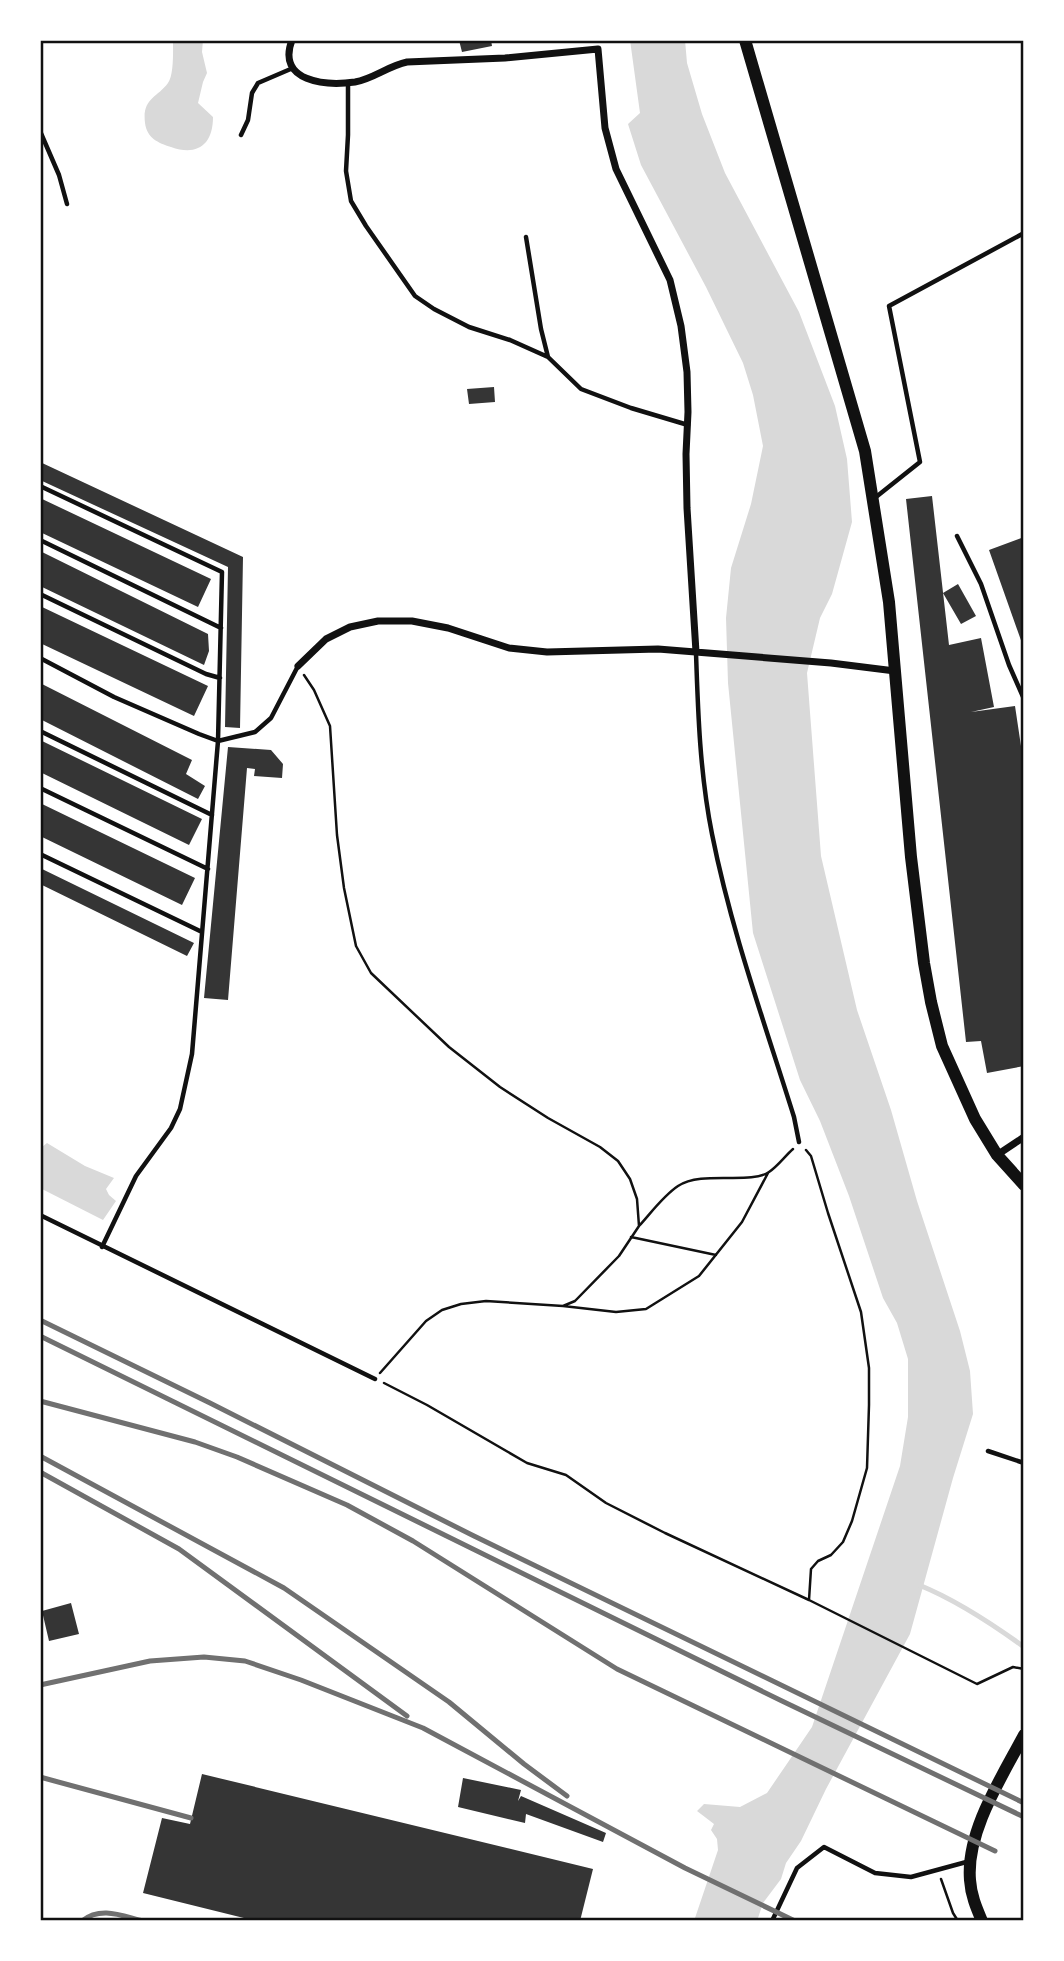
<svg xmlns="http://www.w3.org/2000/svg" width="1064" height="1961" font-family="Montserrat,sans-serif">
<rect width="100%" height="100%" fill="#fff"/>
<!-- water -->
<path fill="#d9d9d9" d="M173 40H203L202 52 207 73 203 82 198 103 213 117C213 146 196 156 171 147 158 143 147 138 145 123 142 98 157 98 168 83 174 75 173 51 173 40Z
M630 40H685L687 63 702 114 725 173 799 312 835 406 847 459 852 522 832 594 820 618 807 673 821 856 857 1010 891 1110 917 1201 960 1331 970 1371 973 1414 953 1478 910 1634 826 1789 801 1841 786 1863 781 1879 763 1903 757 1921H694L718 1850 717 1839 711 1830 714 1824 697 1811 704 1804 740 1807 767 1793 812 1727 900 1466 908 1417V1359L897 1323 883 1298 849 1196 820 1121 800 1080 753 933 728 683 726 618 731 568 751 504 763 446 753 395 743 363 706 287 641 165 628 124 640 113Z
M47 1143 85 1166 114 1178 106 1189 109 1195 116 1201 103 1220 40 1188V1146L42 1147Z"/>
<g fill="none" stroke-linecap="round" stroke-linejoin="round">
<!-- stream -->
<path stroke="#d9d9d9" stroke-width="5" d="M919 1585C956 1600 991 1623 1024 1647"/>
</g>
<!-- building -->
<path fill="#353535" d="M459 40H491L492 46 462 52Z
M494 387 495 402 469 404 467 389Z
M40 462 243 557 240 728 225 727 228 567 40 480Z
M932 496 949 645 981 638 994 707 971 712 1015 706 1024 766V1066L987 1073 981 1041 966 1042 906 499Z
M40 498 211 579 198 607 40 532Z
M1024 537V646H1023L989 550Z
M40 551 208 634 209 651 204 665 40 586Z
M958 584 976 616 961 624 943 593Z
M40 606 208 686 194 716 40 643Z
M40 683 192 760 186 774 205 786 198 799 40 719Z
M40 740 202 819 189 845 40 772Z
M228 747 271 750 283 764 282 778 254 776 255 769 247 768 228 1000 204 998Z
M40 803 195 878 182 905 40 836Z
M40 868 194 943 187 956 40 884Z
M71 1603 79 1634 49 1641 42 1611Z
M202 1774 593 1869 580 1921H256L143 1893 162 1818 190 1824Z
M463 1778 521 1790 518 1801 521 1796 606 1833 603 1842 526 1814 525 1823 458 1807Z"/>
<g fill="none" stroke-linecap="round" stroke-linejoin="round">
<!-- path -->
<path stroke="#111" stroke-width="2.5" d="M304 675 314 690 330 726 337 835 344 888 356 946 371 973 449 1047 500 1087 548 1118 600 1147 618 1161 630 1179 637 1199 639 1226 619 1256 575 1301 563 1306 486 1301 461 1304 442 1310 426 1321 380 1373
M806 1150 811 1156 828 1213 861 1312 869 1368V1405L867 1468 852 1521 843 1542 831 1555 818 1561 811 1569 809 1600
M639 1226C651 1213 663 1196 678 1186 702 1170 750 1185 769 1172 778 1166 785 1156 793 1149
M631 1237 716 1255
M563 1306 616 1312 646 1309 699 1276 742 1222 768 1173
M384 1383 427 1405 527 1463 566 1475 606 1503 665 1533 809 1600 977 1684 1013 1667 1024 1669
M941 1879 953 1913 958 1921"/>
<!-- service -->
<path stroke="#111" stroke-width="4.5" d="M348 83V135L346 171 351 201 366 226 415 296 434 309 469 327 510 340 548 357 581 389 631 408 688 425
M40 131 59 175 67 204
M241 135 248 120 252 93 258 83 293 68
M526 237 541 329 548 357
M40 486 222 572 218 741 192 1054 180 1109 171 1128 136 1176 102 1247
M876 497 920 462 889 306 1024 233
M957 536 981 584 1009 665 1024 699
M40 540 221 628
M40 594 206 674 220 678
M696 653C698 714 700 774 712 834 731 930 765 1024 794 1117L799 1142
M40 658 114 697 199 734 218 741 255 732 271 718 298 666
M40 731 212 815
M40 788 208 869
M40 854 202 932
M40 1215 375 1379
M988 1451 1024 1463
M772 1921 797 1868 824 1847 875 1873 911 1877 970 1861"/>
<!-- minor -->
<path stroke="#111" stroke-width="7" d="M292 40C276 82 326 86 355 82 373 79 388 66 407 62L505 58 598 49 605 128 616 169 670 280 681 326 687 372 688 412 686 454 687 508 696 652
M298 666 326 639 350 627 378 621H412L448 628 509 648 547 652 658 649 831 663 895 671
M997 1155 1024 1137"/>
<!-- secondary -->
<path stroke="#111" stroke-width="12" d="M745 40 865 451 889 602 911 857 924 963 931 1002 942 1046 975 1119 997 1155 1024 1185
M982 1921C976 1907 971 1895 970 1880 966 1831 1002 1777 1024 1735"/>
<!-- rail -->
<path stroke="#707070" stroke-width="5" d="M40 1320 210 1403 472 1535 1024 1803
M40 1336 782 1701 1024 1817
M40 1401 195 1442 237 1457 347 1505 413 1541 617 1669 995 1851
M40 1456 284 1588 449 1702 524 1764 567 1796
M40 1472 179 1549 407 1716
M40 1685 150 1661 204 1657 245 1661 301 1680 423 1728 685 1868 795 1921
M40 1777 191 1818
M82 1921C101 1906 122 1916 143 1921"/>
</g>
<!-- border -->
<rect width="1064" height="1961" fill="none" stroke="#ffffff" stroke-width="84"/>
<rect x="42" y="42" width="980" height="1877" fill="none" stroke="#111" stroke-width="2.5"/>
</svg>
